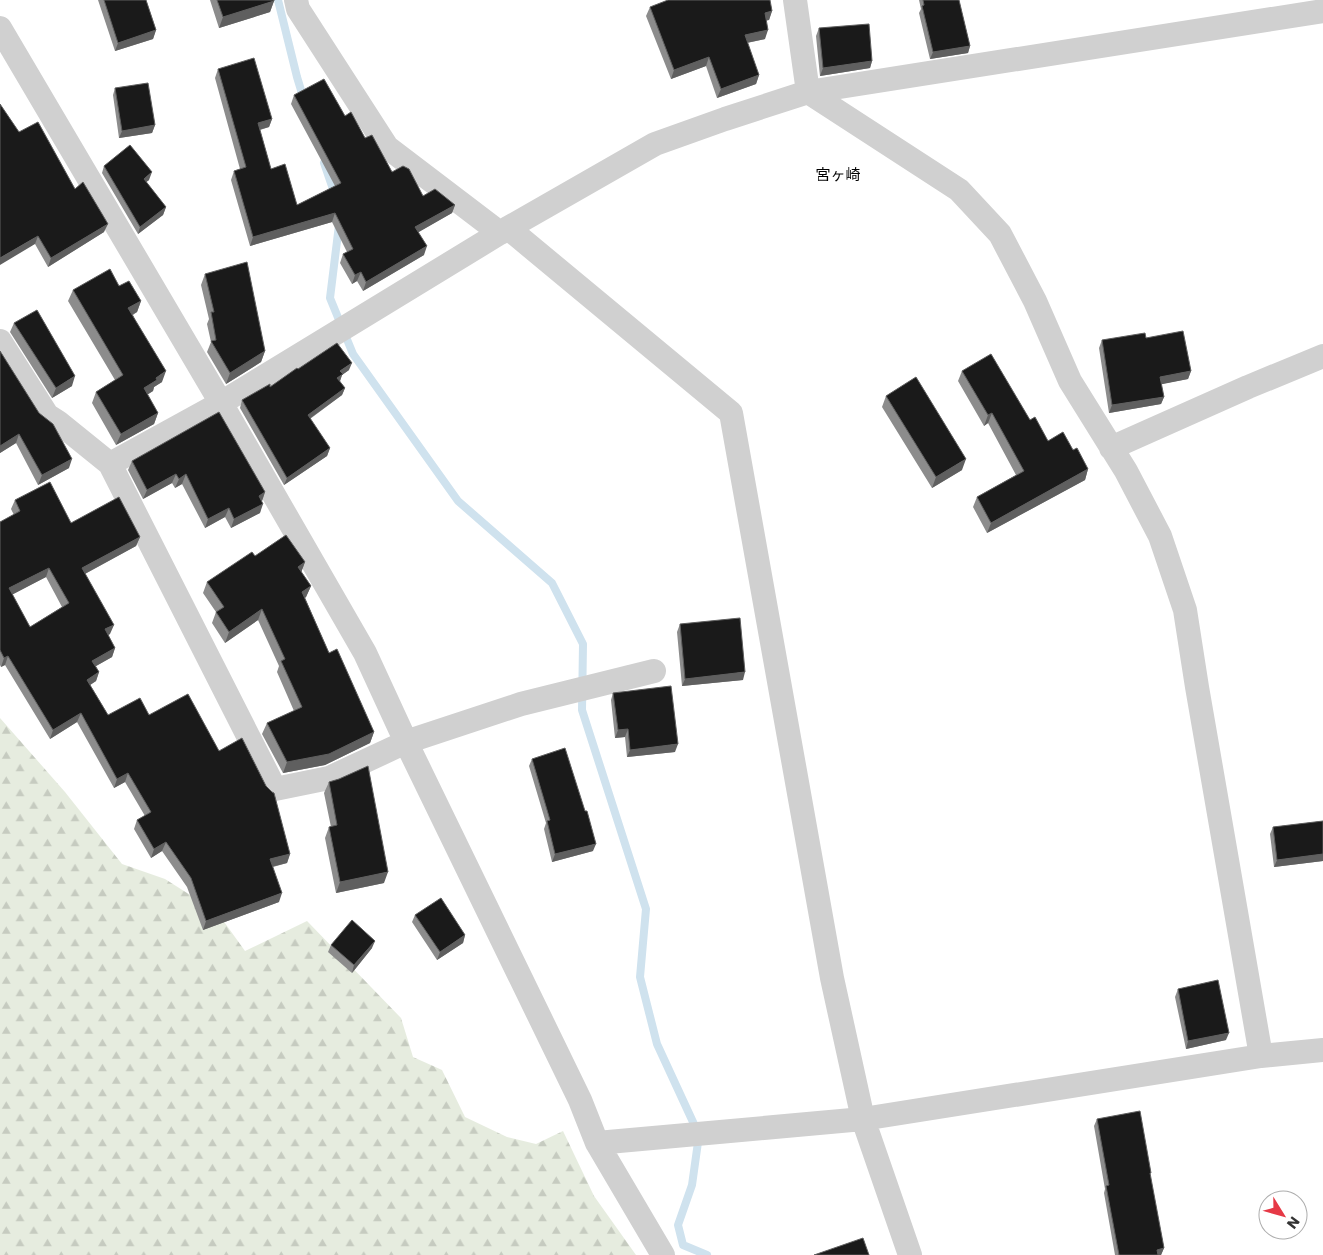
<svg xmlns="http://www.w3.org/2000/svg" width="1323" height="1255" font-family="Poppins,'Noto Sans JP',sans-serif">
<defs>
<pattern id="forest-firs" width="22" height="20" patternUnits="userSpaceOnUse" patternTransform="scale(1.25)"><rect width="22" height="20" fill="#e6ecdf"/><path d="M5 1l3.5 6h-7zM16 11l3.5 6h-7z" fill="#c6cbc0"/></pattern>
</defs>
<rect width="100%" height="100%" fill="#fff"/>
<!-- forest -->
<path fill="url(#forest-firs)" d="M0 718 65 792 122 864 165 879 217 912 245 951 307 921 401 1018 413 1057 442 1070 465 1117 507 1137 536 1144 563 1131 594 1196 636 1255H0Z"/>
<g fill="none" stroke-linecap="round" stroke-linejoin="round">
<!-- stream -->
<path stroke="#cfe2ee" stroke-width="8" d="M278 0 297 77 304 100
M324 163 335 195
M339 225 330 298 353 354 458 501 552 583 583 644 582 710 646 909 640 977 657 1044 699 1135 692 1185 678 1225 683 1245 707 1255"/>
<!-- minor -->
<path stroke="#d0d0d0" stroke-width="24" d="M296 0 298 9 387 147 500 233
M795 0 808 92 959 190 1000 234 1035 301 1070 381 1126 471 1160 536 1185 610 1197 687 1261 1056
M0 28 221 403 365 653 406 742 580 1100 597 1143 663 1255
M508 228 731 413 832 978 863 1119 910 1255
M0 341 47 415 58 422 110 464 275 789 329 778 406 742 521 704 654 671
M1111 448 1248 387 1323 356
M110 464 221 403 508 228 655 144 725 119 808 92 1323 11
M597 1143 863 1119 1261 1056 1323 1050"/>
</g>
<!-- wall -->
<path fill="#8c8c8c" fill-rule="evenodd" d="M98 0H146L156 30 153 39 115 51Z
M210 0H274V1L270 12 219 28Z
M919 0H959L970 46 968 53 930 59 919 13 921 9Z
M650 7 772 11 769 20H766L765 39 747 43 759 75 756 84 717 98 706 66 671 79 646 16Z
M819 28 872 61 870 68 820 76 816 36Z
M218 69 272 119 269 127 260 130 271 169 297 205 335 186 291 104 294 95 345 116 365 138 392 172 423 196 455 205 452 213 418 232 424 255 363 291 357 281 352 284 340 263 343 254 347 252 332 222 250 246 231 180 234 171 240 169 215 78Z
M115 88 155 125 152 133 119 138 113 95Z
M19 132 75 189 104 232 48 267 35 244Z
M104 166 149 180 146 182 166 207 163 215 138 234 102 173Z
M205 274 265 351 261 362 226 384 207 352 211 342 207 324 209 319 201 285Z
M119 286 141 301 137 312 133 315 162 382 154 387 153 391 147 395 158 413 154 424 116 445 92 403 96 392 115 380 68 301 73 290Z
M14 323 72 386 52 398 10 332Z
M1146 338 1191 371 1188 379 1161 384 1164 397 1161 404 1109 413 1099 348 1102 340Z
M0 351 69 468 38 485 16 443 0 453Z
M298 369 349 370 342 375 340 381 345 388 342 395 310 419 330 448 327 456 284 485 240 408 242 400 270 387Z
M962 371 1030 420 1048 441 1073 450 1088 469 1085 480 987 533 973 507 977 497 1016 475 988 423 984 426 958 381Z
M886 396 962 470 932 488 882 407Z
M132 461 265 492 262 501 260 513 231 528 225 517 205 528 182 484 175 488 172 483 143 499 128 470Z
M15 500 71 523 140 537 136 546 85 574 110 634 108 635 115 648 112 657 96 666 99 672 96 681 90 685 108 715H149L219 751 290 854 287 863 273 867 279 902 203 930 187 887 162 851 151 858 134 829 137 820 145 816 125 782 114 788 77 722 50 739 5 665 1 667 0 665V522L14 515 11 509ZM46 577 62 607 30 627 12 594Z
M255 556 305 562 301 572 311 586 306 597 305 598 329 653 374 732 370 743 325 765 283 773 262 734 267 723 294 711 277 672 279 666 258 620 225 643 212 623 216 612 203 593 207 582Z
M680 624 743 680 682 686 677 632Z
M613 693 675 752 627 757 625 737 615 738 611 700Z
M532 759 593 851 552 862 544 829 546 823 529 766Z
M339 779 384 883 336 893 325 838 329 827H331L324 793 329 782Z
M1323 821V861L1274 867 1270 834 1273 827Z
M415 915 465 935 463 943 437 960 412 922Z
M331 945 372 948 352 973 328 952Z
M1178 989 1226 1040 1186 1049 1175 997Z
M1097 1119 1150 1176 1164 1248 1161 1255H1115L1104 1193 1105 1189 1094 1126Z"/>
<!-- shaded-wall -->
<path fill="#5f5f5f" d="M274 1 270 12 219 28 223 17Z
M772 11 769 20 761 22 765 13Z
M156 30 153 39 115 51 118 43Z
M768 30 765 39 741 44 745 35Z
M970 46 968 53 930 59 933 52Z
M709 57 706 66 671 79 674 70Z
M872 61 870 68 820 76 823 68Z
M759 75 756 84 717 98 721 89Z
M272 119 269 127 255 131 258 123Z
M155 125 152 133 119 138 122 131Z
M152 172 149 180 141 186 144 179Z
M455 205 452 213 412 236 415 227Z
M166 207 163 215 138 234 140 227Z
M335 213 332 222 250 246 253 237Z
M108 224 104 232 48 267 51 258Z
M38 236 35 244 0 265V258Z
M427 246 424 255 363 291 366 282Z
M361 272 357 281 352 284 355 275Z
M141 301 137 312 124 319 128 308Z
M265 351 261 362 226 384 230 373Z
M352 363 349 370 342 375 340 381 335 385 340 371Z
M166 371 162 382 154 387 153 391 140 399 144 388 156 378Z
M1191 371 1188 379 1158 385 1160 377Z
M75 376 72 386 52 398 56 388Z
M345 388 342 395 305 422 308 415Z
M1164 397 1161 404 1109 413 1112 405Z
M158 413 154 424 116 445 121 434Z
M992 413 988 423 984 426 988 415Z
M19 434 16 443 0 453V446Z
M330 448 327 456 284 485 287 478Z
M72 459 69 468 38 485 42 475Z
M966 459 962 470 932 488 936 477Z
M1088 469 1085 480 987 533 991 523Z
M176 474 172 483 143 499 147 490Z
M186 474 182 484 175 488 179 479Z
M265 492 262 501 259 496Z
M263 504 260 513 231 528 234 519Z
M229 508 225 517 205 528 208 519Z
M140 537 136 546 79 577 82 568Z
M305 562 301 573 298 567Z
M49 568 46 577 6 598 9 588Z
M311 586 306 597 298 603 302 592Z
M262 609 258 620 225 643 229 632Z
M114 625 110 634 102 638 105 629Z
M115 648 112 657 89 670 92 661Z
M8 656 5 665 1 667 4 658Z
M99 672 96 681 84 689 87 680Z
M745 672 743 680 682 686 685 679Z
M81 713 77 722 50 739 53 730Z
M628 729 625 737 615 738 618 730Z
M374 732 370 743 325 765 283 773 287 762Z
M678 744 675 752 627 757 630 750Z
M128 773 125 782 114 788 117 779Z
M166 842 162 851 151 858 154 849Z
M596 844 593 851 552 862 555 854Z
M290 854 287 863 267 868 270 859Z
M1323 854V861L1274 867 1277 860Z
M388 872 384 883 336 893 340 882Z
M282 893 279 902 203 930 206 921Z
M465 935 463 943 437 960 440 952Z
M375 941 372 948 352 973 354 965Z
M1229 1033 1226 1040 1186 1049 1188 1041Z
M1164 1248 1161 1255H1155L1157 1250Z"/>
<!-- building -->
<path fill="#1a1a1a" stroke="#5f5f5f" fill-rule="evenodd" d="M104 0H146L156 30 118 43Z
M217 0H274V1L223 17Z
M668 0H770L772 11 765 13 768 30 745 35 759 75 721 89 709 57 674 70 650 7Z
M923 0H959L970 46 933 52 922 6 924 5Z
M869 24 872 61 823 68 819 28Z
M254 58 272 119 258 123 271 169 285 164 297 205 341 183 294 95 324 79 345 116 351 112 365 138 372 135 392 172 403 166 409 169 423 196 435 189 455 205 415 227 427 246 366 282 361 272 355 275 343 254 353 249 335 213 253 237 234 171 246 167 218 69Z
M148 83 155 125 122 131 115 88Z
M0 104 19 132 38 122 75 189 83 182 108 224 51 258 38 236 0 258Z
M130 145 152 172 144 179 166 207 140 227 104 166Z
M247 262 265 351 230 373 211 341 216 340 211 312H214L205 274Z
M110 269 119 286 129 281 141 301 128 308 166 371 156 378 157 380 144 388 158 413 121 434 96 392 123 375 73 290Z
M37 310 75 376 56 388 14 323Z
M1183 331 1191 371 1160 377 1164 397 1112 405 1102 340 1145 333 1146 338Z
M337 343 352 363 340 371 343 374 337 378 345 388 308 415 330 448 287 478 242 400 270 384V387L297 368 298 369Z
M0 351 39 413 53 424 72 459 42 475 19 434 0 446Z
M991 354 1030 420 1035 417 1048 441 1063 432 1073 450 1077 448 1088 469 991 523 977 497 1024 471 992 413 988 415 962 371Z
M916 377 966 459 936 477 886 396Z
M219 412 265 492 259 496 263 504 234 519 229 508 208 519 186 474 179 479 176 474 147 490 132 461Z
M50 482 71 523 119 497 140 537 82 568 114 625 105 629 115 648 92 661 99 672 87 680 108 715 140 698 149 715 188 694 219 751 242 738 266 786 272 792 274 793 290 854 270 859 282 893 206 921 191 878 166 842 154 849 137 820 151 812 128 773 117 779 81 713 53 730 8 656 4 658 0 650V522L20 511 15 500ZM49 568 69 603 30 627 9 588Z
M286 535 305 562 298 567 311 586 302 592 329 653 337 649 374 732 329 754 287 762 267 723 302 707 281 661 285 659 262 609 229 632 216 612 224 607 207 582 252 552 255 556Z
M740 618 745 672 685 679 680 624Z
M671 686 678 744 630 750 628 729 618 730 613 693Z
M565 748 585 811H587L596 844 555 854 547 821 550 820 532 759Z
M368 766 388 872 340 882 329 827 337 825 329 782 339 779Z
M1323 821V854L1277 860 1273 827Z
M441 898 465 935 440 952 415 915Z
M352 920 375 941 354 965 331 945Z
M1218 980 1229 1033 1188 1041 1178 989Z
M1140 1111 1151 1173H1150L1164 1248 1157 1250 1158 1255H1119L1106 1186 1109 1185 1097 1119Z
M863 1238 869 1255H814Z"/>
<g text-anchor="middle" stroke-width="5" stroke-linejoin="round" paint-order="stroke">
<!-- quarter labels -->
<g font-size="15" fill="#000" stroke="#fff">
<text x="838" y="180">宮ヶ崎</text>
</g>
</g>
<!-- north arrow -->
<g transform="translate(1283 1215) rotate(127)"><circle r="24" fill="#ffffff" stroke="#adadad"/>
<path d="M0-4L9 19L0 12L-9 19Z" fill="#e63946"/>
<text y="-8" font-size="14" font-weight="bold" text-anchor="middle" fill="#333333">N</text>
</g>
</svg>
